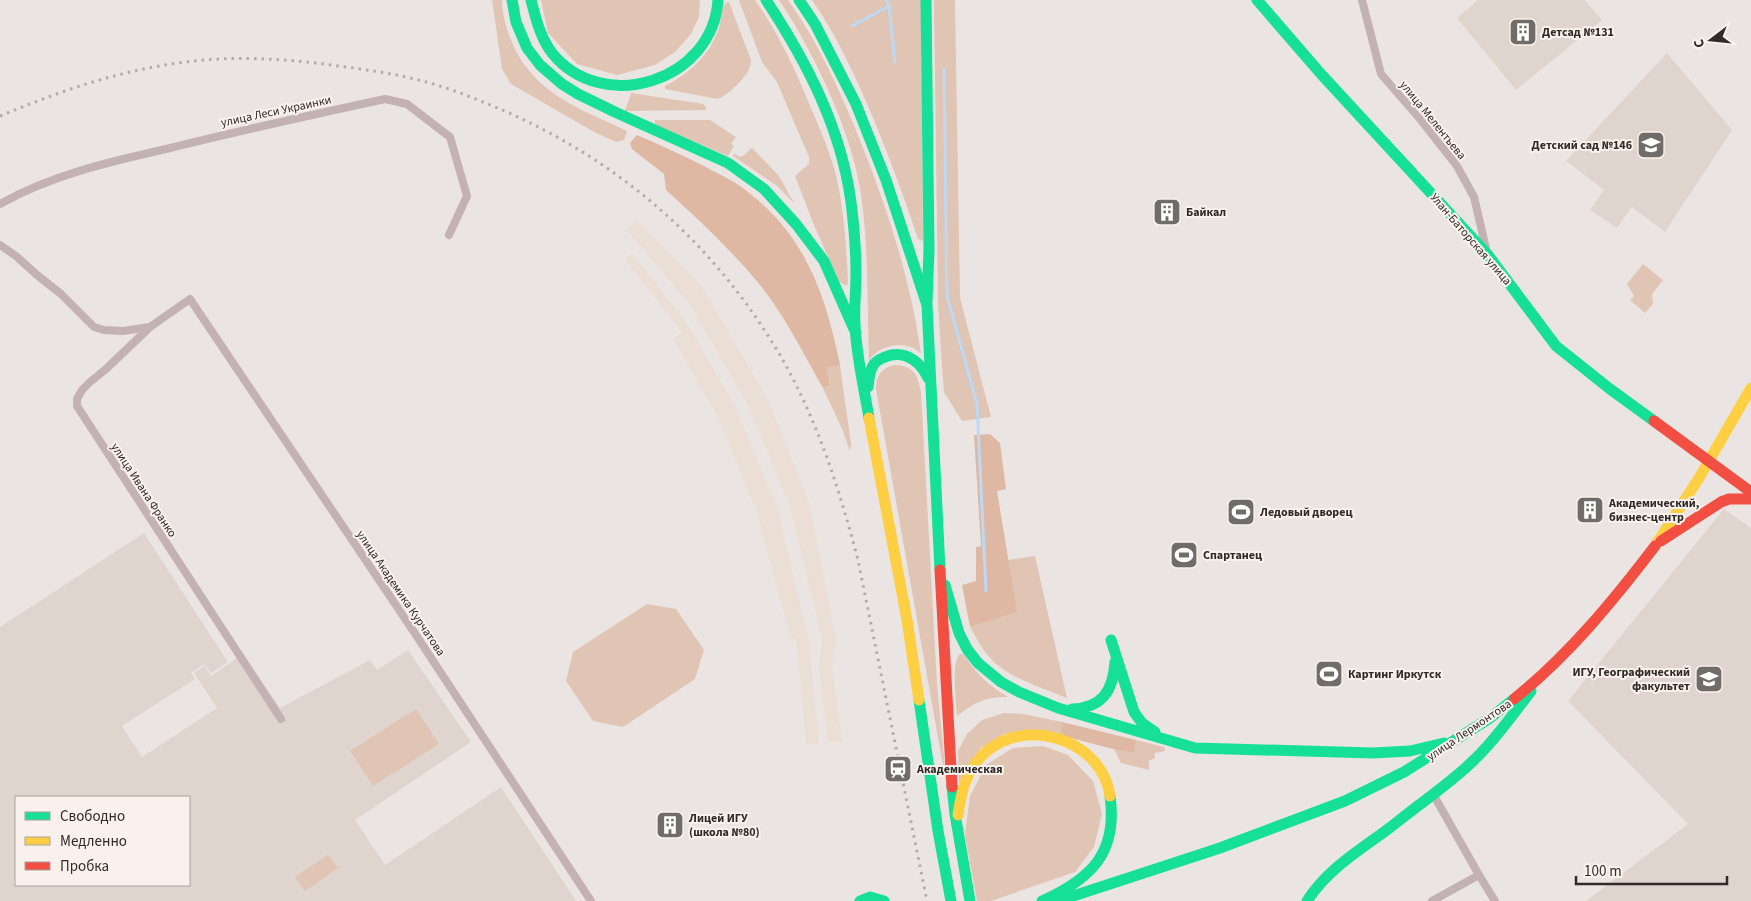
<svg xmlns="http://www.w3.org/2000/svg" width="1751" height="901" font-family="'Source Sans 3',sans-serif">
<rect width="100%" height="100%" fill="#eae5e2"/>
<!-- built -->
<path fill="#e0d5ce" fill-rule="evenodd" d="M1478 0H1585L1602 20 1516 90 1457 18Z
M1667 53 1732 130 1665 232 1632 207 1617 228 1590 210 1604 190 1566 161Z
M1724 509 1751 528V901H1586L1688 824 1568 701Z
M144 533 228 662 211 673 204 664 191 673 195 679 122 726 142 757 217 708 194 673 204 666 211 676 243 654 280 708 370 660 377 670 408 650 471 742 355 820 385 865 501 787 576 901H0V627ZM16 797H189V885H16Z"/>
<!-- industrial -->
<path fill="#ebded4" d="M638 220 704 290 768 400 809 502 836 640 832 666 842 742 828 741 819 667 822 638 790 505 748 405 691 306 626 229Z
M632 253 688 325 735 406 777 508 809 642 819 744H806L796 638 791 639 757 512 717 415 673 339 682 332 625 259Z"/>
<!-- green -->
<path fill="#e0c4b4" d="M492 0H502C502 15 507 31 513 45 536 95 581 109 627 131L624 140 616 142 596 133 511 84 502 69Z
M541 0H700L699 17 691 34 675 52 655 65 617 75 577 64 548 33Z
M739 0H755C780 35 797 74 814 115 821 132 829 150 834 168 844 205 846 243 848 281L847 286 839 282 814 225 795 176 809 164V157L777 82 762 62Z
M779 0H788C816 39 837 84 855 128 885 201 910 275 921 354 907 339 881 344 869 360 867 303 869 245 860 188 850 129 813 50 779 0Z
M812 0H921L923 241 918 239C905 199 890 159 874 120 856 78 838 37 812 0Z
M934 0H955L960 298 991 417 962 421 944 392 941 353 938 301Z
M727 2H729L751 60C752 74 729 94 718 99L665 89V86C691 72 709 56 719 28 721 20 721 8 727 2Z
M631 93 703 104 706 107V110L625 111Z
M655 120H710L736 137 731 144 734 146 728 156 655 125Z
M752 148 779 176 794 203 776 185 733 156 734 153 739 157 743 156Z
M1643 264 1663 280 1652 294 1653 304 1645 313 1630 300 1634 296 1627 284Z
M840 365 851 444 850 451 843 431 823 388 830 383 825 368Z
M894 365C914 366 917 373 921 392L937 684 947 788 876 389C877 376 880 369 894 365Z
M1035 556 1067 698C1045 689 1019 681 1000 667 987 658 978 641 970 627L1016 612 1008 560Z
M647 604 676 609 704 650 695 679 623 727 593 721 566 681 573 652Z
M960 654H964C975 673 989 686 1008 697 986 697 975 702 957 716 956 703 951 660 960 654Z
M416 709 439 744 373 786 350 751Z
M1004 713 1023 714 1062 722 1060 735 1027 730 1004 734 981 748 959 782 958 751 967 734 982 720Z
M1136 740 1164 747 1165 751 1155 753V758L1149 761V770L1121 763 1114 749 1134 753Z
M1043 746 1068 755 1093 781 1102 814 1094 847 1075 872 991 901H977L965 835 970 796 986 765 1013 748Z
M328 855 338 868 305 891 295 877Z"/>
<!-- forest -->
<path fill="#deb8a2" d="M637 135C665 147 691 159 717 173 725 177 733 181 740 186 804 232 825 291 840 365L826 368 830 384 823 388C802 351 783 312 756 280 728 247 697 218 666 190L664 174 632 149 630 143Z
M990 434 1000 443 1006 489 997 491 1017 612 970 627 962 585 976 581V547L981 546 974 435Z
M1062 722 1136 740 1134 753 1109 748 1060 735Z"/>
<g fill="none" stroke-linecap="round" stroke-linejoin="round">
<!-- stream -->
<path stroke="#bcd9f6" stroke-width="3" d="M887 0 889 6 895 62
M852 26 889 6
M944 69 947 296 977 404 986 591"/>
<!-- street -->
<path stroke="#c3b1b4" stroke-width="8" d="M1362 0 1381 74 1420 119 1457 166 1474 197 1487 253
M0 204C51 175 109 162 166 149 238 131 311 115 385 99L407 104 450 137 467 196 449 235
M0 245 16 256 37 275 61 294 94 327 104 330 123 331 150 327
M281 719 77 406V399L82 390 90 382 106 369 150 327 190 299 414 632 591 901
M1433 794 1479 875
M1432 901 1479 875 1495 901"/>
<!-- fast -->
<path stroke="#16e098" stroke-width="11" d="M512 0 516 22 527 48 540 65 562 84 578 94 617 113 728 163 764 189 796 224 824 261 854 329
M531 0C536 19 540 37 552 53 603 116 713 81 718 0
M766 0C807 62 841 128 851 202 854 226 856 250 856 274 856 291 854 307 855 324 856 355 864 387 869 418
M799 0 815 24 856 104 886 180 927 305 940 570
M926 0 929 249 927 303
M1257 0 1321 74 1488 255 1556 346 1610 389 1654 421
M868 387C869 379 869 371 874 364 878 359 884 357 891 355 908 352 921 363 928 378
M945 585 959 633 967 649 978 663 1001 682 1019 692 1058 708 1195 748 1373 753 1410 751 1444 743
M1111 640 1134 712 1142 723 1155 732
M919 700 938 831 951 901
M1072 709C1102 708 1113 691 1115 662
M952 787 955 814 970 901
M860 901 870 897 884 901
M1042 901C1091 879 1118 853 1110 796
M1058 901 1220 848 1345 801 1404 772 1490 718 1514 699
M1307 901C1331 864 1368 846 1401 819 1426 799 1453 781 1475 759 1496 739 1513 714 1531 691"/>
<!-- slow -->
<path stroke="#ffcf43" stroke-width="11" d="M869 418 907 620 919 700
M1655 546 1699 478 1751 388
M958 815C961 794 965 775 979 759 1018 713 1102 737 1110 796"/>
<!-- jam -->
<path stroke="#f24e42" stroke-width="11" d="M1654 421 1751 492
M1661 541 1721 502 1729 499H1751
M940 570 952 787
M1514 699C1568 656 1613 601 1655 546"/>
<!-- rail -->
<path stroke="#b4aaab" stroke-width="3" stroke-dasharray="2.5 5" stroke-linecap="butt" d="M0 116C55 93 112 73 171 64 226 55 283 58 338 66 368 70 398 74 426 82 452 89 476 99 500 109 614 158 707 237 772 342 814 409 838 484 858 560L927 901"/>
</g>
<!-- icons -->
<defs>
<symbol id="building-square" viewBox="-11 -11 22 22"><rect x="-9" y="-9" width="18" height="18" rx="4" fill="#706c6a" stroke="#faf1ec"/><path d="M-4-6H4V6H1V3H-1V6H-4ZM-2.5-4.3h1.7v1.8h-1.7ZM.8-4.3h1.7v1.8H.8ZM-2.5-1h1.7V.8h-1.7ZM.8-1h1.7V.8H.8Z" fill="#fff"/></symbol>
<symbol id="school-square" viewBox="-11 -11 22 22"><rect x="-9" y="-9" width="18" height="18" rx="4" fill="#706c6a" stroke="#faf1ec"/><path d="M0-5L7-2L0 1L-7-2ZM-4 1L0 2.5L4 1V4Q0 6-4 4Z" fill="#fff"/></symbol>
<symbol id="stadium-square" viewBox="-11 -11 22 22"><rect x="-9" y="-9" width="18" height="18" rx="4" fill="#706c6a" stroke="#faf1ec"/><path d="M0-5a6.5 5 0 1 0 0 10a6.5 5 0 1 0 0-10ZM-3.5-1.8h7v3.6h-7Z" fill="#fff"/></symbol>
<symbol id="university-square" viewBox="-11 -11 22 22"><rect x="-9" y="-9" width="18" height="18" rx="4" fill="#706c6a" stroke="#faf1ec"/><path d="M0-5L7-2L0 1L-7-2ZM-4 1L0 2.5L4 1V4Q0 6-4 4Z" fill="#fff"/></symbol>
<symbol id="station-square" viewBox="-11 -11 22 22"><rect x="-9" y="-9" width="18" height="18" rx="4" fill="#706c6a" stroke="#faf1ec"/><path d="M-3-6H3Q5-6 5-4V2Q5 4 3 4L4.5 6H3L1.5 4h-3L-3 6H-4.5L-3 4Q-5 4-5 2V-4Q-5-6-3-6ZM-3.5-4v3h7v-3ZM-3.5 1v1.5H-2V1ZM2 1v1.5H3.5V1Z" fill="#fff"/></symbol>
</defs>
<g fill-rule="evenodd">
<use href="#building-square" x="1507" y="16" width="32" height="32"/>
<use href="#school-square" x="1635" y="129" width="32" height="32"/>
<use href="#building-square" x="1151" y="196" width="32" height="32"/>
<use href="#building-square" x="1574" y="494" width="32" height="32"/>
<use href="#stadium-square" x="1225" y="496" width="32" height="32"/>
<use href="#stadium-square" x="1168" y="539" width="32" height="32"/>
<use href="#stadium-square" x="1313" y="658" width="32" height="32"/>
<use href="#university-square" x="1693" y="663" width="32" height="32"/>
<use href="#station-square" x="882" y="753" width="32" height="32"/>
<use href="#building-square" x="654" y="809" width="32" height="32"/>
</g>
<g text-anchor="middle" stroke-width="4" stroke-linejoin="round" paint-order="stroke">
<!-- poi labels -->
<g font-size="12" font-weight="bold" fill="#2e2b29" stroke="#faf1ec" text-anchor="start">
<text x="1542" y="36">Детсад №131</text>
<text x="1632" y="149" text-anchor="end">Детский сад №146</text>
<text x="1186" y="216">Байкал</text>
<text x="1609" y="507">Академический,<tspan x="1609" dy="14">бизнес-центр</tspan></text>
<text x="1260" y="516">Ледовый дворец</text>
<text x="1203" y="559">Спартанец</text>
<text x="1690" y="676" text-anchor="end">ИГУ, Географический<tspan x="1690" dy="14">факультет</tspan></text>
<text x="1348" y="678">Картинг Иркутск</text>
<text x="917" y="773">Академическая</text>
<text x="689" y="822">Лицей ИГУ<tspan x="689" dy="14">(школа №80)</tspan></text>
</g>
<!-- street labels -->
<g font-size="12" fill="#2e2b29" stroke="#faf1ec">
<text transform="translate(276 111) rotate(-12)" y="4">улица Леси Украинки</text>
<text transform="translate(1433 120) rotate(51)" y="4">улица Мелентьева</text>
<text transform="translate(1471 239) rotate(49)" y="4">Улан-Баторская улица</text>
<text transform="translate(144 490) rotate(57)" y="4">улица Ивана Франко</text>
<text transform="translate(401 593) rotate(56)" y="4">улица Академика Курчатова</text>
<text transform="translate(1469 730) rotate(-34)" y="4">улица Лермонтова</text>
</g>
</g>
<!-- legend -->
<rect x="15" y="796" width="175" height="90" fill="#faf1ec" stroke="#a8a29e"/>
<rect x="25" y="812" width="25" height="8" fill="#16e098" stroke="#a8a29e"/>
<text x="60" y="821" font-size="15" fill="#2e2b29">Свободно</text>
<rect x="25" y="837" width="25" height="8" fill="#ffcf43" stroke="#a8a29e"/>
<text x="60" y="846" font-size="15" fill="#2e2b29">Медленно</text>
<rect x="25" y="862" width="25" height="8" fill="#f24e42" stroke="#a8a29e"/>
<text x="60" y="871" font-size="15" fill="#2e2b29">Пробка</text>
<!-- north arrow -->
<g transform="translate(1711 40) rotate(254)" stroke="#faf1ec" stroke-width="4" paint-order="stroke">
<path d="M0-4L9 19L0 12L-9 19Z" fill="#2e2b29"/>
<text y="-8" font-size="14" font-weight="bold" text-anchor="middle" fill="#2e2b29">С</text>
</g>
<!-- scale -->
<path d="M1576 876v8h151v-8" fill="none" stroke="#2e2b29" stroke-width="2.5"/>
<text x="1584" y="876" font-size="15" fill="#2e2b29" stroke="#faf1ec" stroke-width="4" paint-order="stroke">100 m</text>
</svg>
